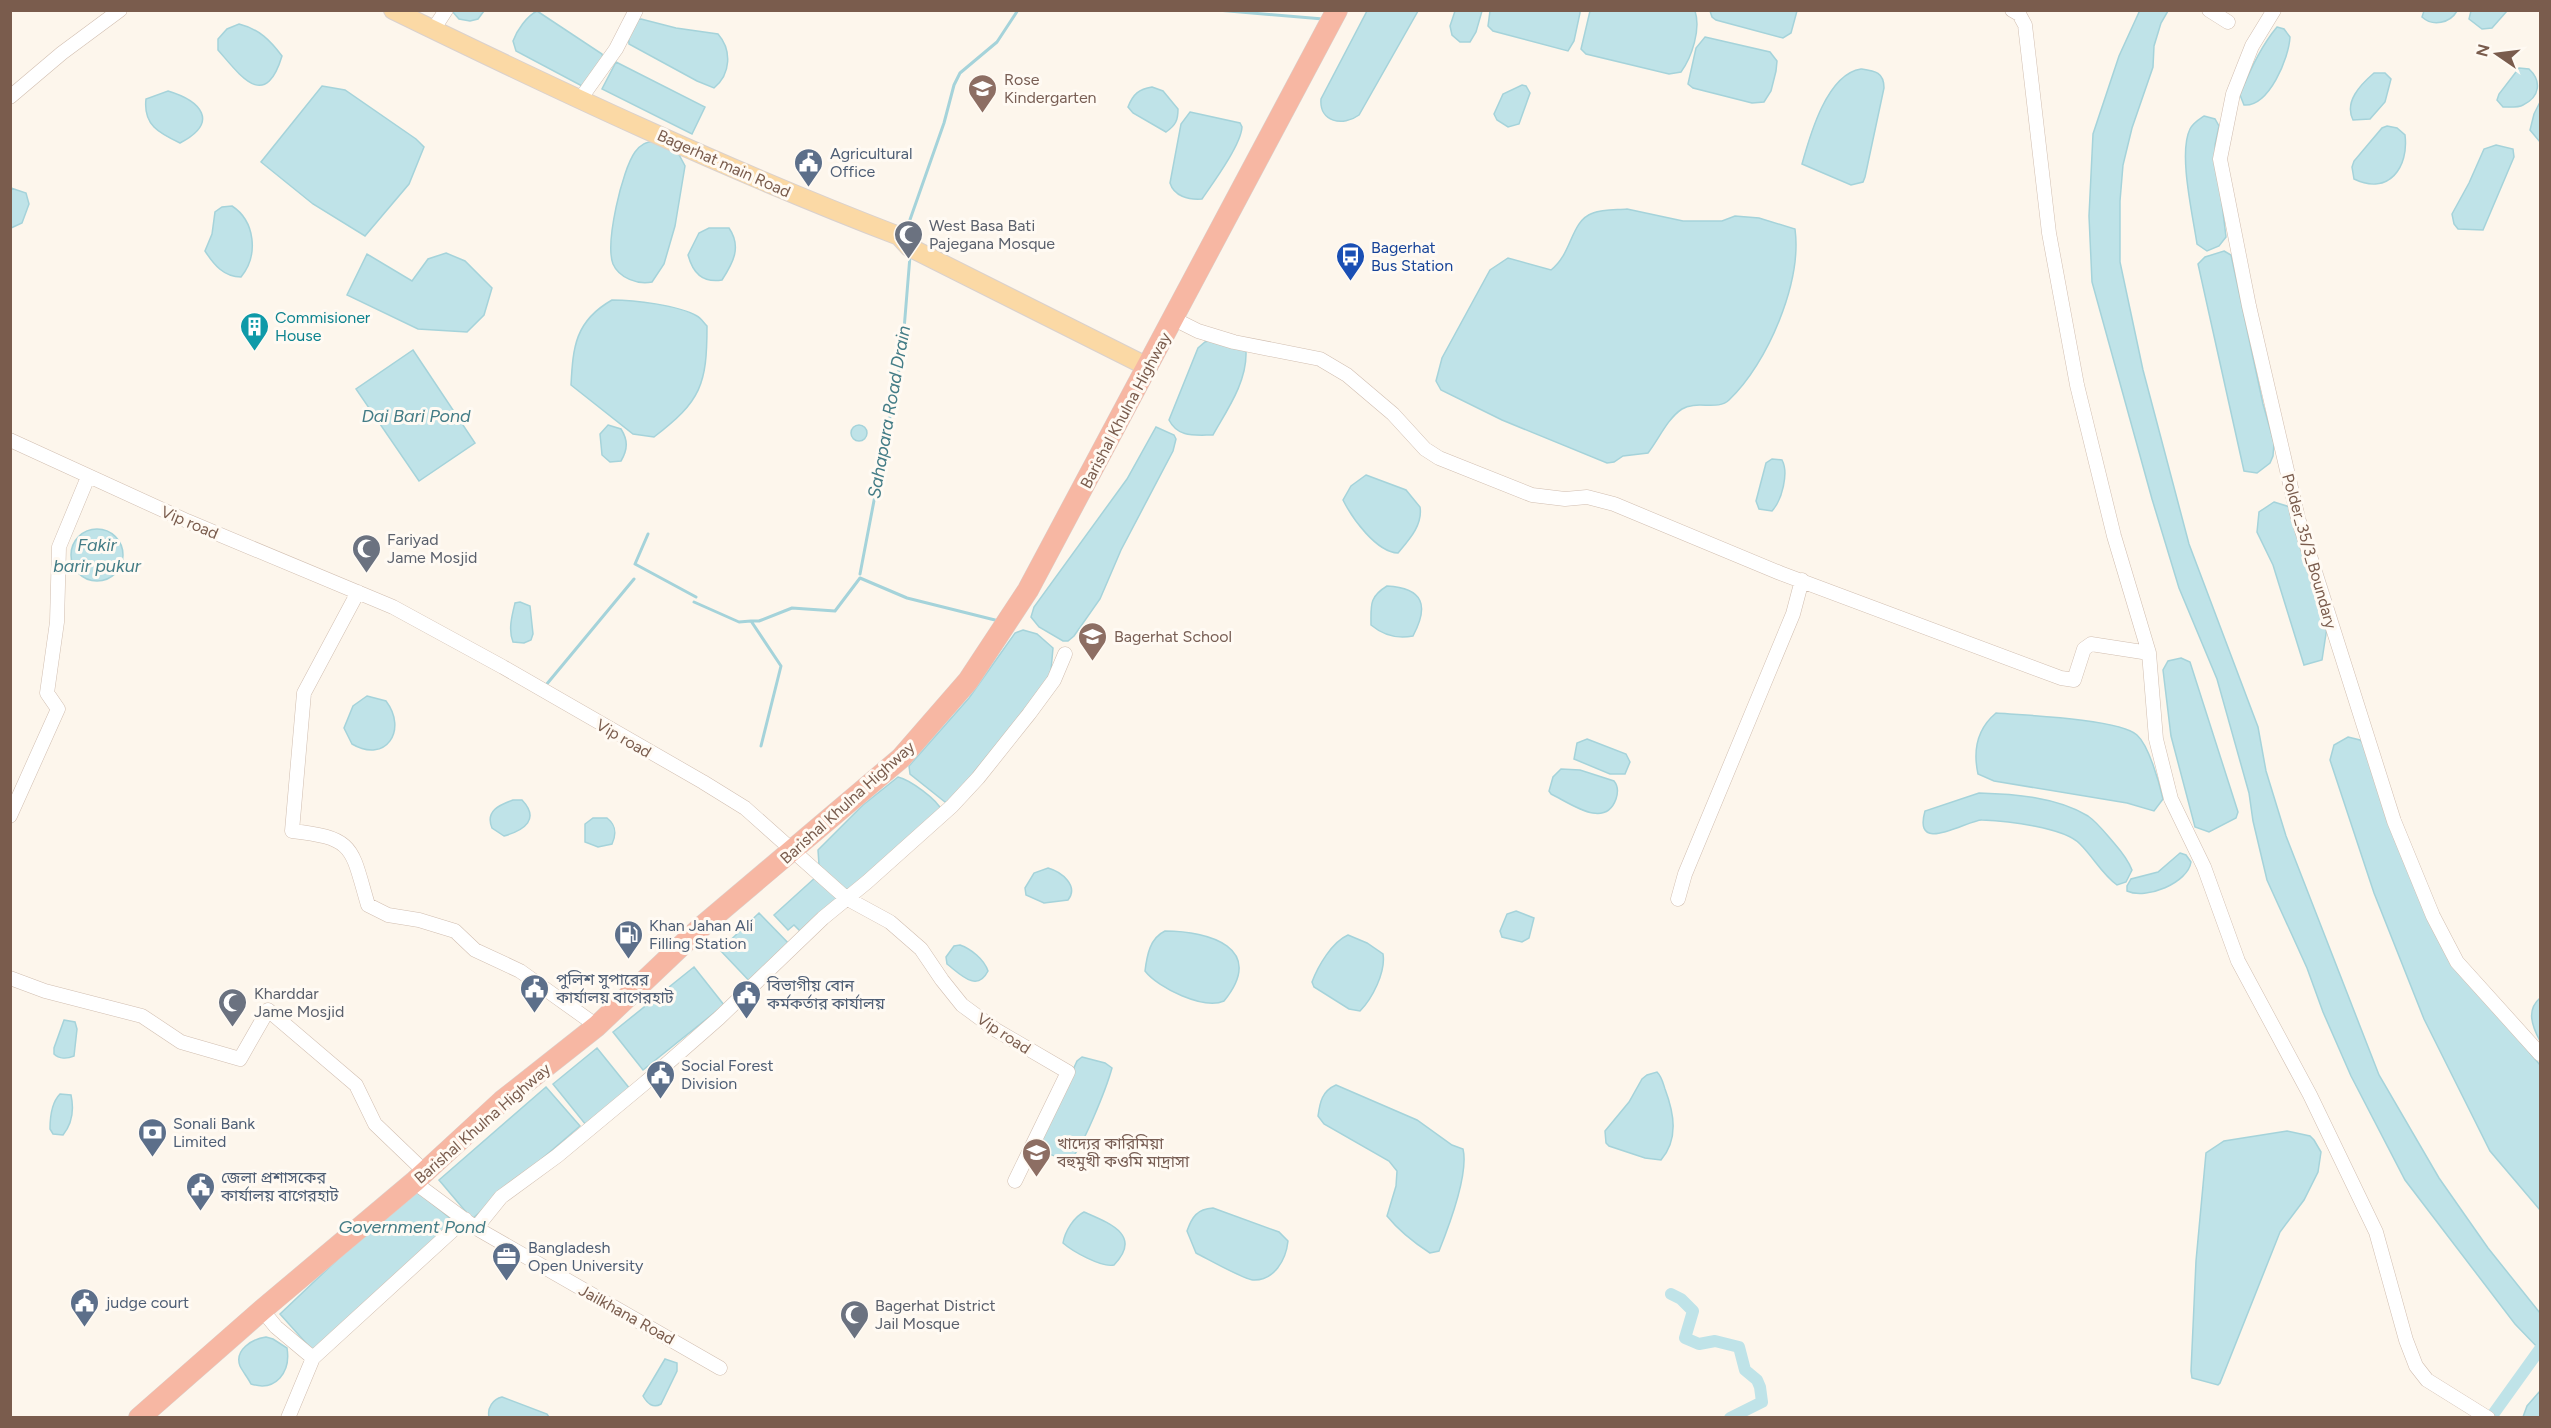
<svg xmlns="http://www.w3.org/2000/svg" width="2551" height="1428" font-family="Figtree,'Noto Sans Bengali',sans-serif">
<rect width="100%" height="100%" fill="#fdf6ec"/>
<!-- water -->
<path fill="#bfe3e8" stroke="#a5d3da" stroke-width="1.5" d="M2140 10 2168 11 2161 23 2154 46 2153 67 2132 128 2123 165 2120 201V262L2143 370 2189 544 2258 727 2266 771 2286 836 2379 1075 2439 1178 2488 1248 2540 1313V1350L2515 1324 2405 1180 2351 1076 2323 1012 2307 968 2267 880 2253 821 2249 793 2217 679 2179 588 2152 499 2092 282 2089 216 2093 134 2119 56Z
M452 11H484L478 19 470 21 459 19Z
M537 11 602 54 603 58 582 86 516 51 513 41C517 30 527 16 537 11Z
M1367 11H1418L1359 115C1343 127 1319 122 1321 99Z
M1455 11H1482L1476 32 1470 42H1460L1452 35 1450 26Z
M1490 11 1580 10V13L1574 41 1568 51 1493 31 1488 26Z
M1590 11H1695C1701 29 1692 57 1681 72L1669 74 1586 54 1581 49Z
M1710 11 1797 10V11L1791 33 1783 38 1716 20 1712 17Z
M2424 11V10L2457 11C2450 23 2433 27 2422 17Z
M2471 11V10L2507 11 2492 28 2482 29 2469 19Z
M641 19 676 28 718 34C732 50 731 74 714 88L697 81 629 44 628 30 635 20Z
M239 24C259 29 270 40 282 56 265 112 240 75 218 50V39L227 29Z
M2277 27 2284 29 2290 37C2289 58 2269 107 2244 105L2240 95C2249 72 2261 46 2277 27Z
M1705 37 1770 52 1777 61 1776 71 1771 91 1764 102 1752 103 1693 88 1688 84 1696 48Z
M616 62 705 107 692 134 602 89Z
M2519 68 2529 69C2542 81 2540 97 2523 105 2518 108 2508 107 2503 107L2497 100 2499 94Z
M1861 69C1875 71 1884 72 1884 88L1865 177 1863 182 1851 185 1802 164C1810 135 1827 74 1861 69Z
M2374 73H2385L2391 79 2385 102 2370 119 2353 120C2344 102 2360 85 2374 73Z
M1522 85 1526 86 1530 93 1519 124 1508 127 1497 120 1494 114 1503 94Z
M322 86 345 90 416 139 424 147 409 184 365 236 313 204 261 162Z
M1152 87 1163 91 1178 109C1178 120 1176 125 1166 132L1133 113 1128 107C1133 94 1139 89 1152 87Z
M168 91C201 101 220 122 180 143 159 133 143 125 146 99Z
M2540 102V142L2530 130 2534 114Z
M1190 112 1240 123 1242 127C1241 145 1213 183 1202 199 1188 200 1174 196 1170 183L1181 124Z
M2204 116 2215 119 2219 126 2215 145 2226 237 2219 246 2207 251 2197 244C2193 216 2178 153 2190 129 2193 123 2198 120 2204 116Z
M2387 126 2397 128 2405 135C2409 167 2389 196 2354 179L2352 167 2354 161 2382 128Z
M655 141 677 151 685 166 675 226 664 264 652 282C638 285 619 278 613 264 605 243 622 170 635 152 641 144 646 142 655 141Z
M2496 145 2513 149 2514 157 2483 230 2458 229 2454 224 2452 214 2469 183 2484 149Z
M11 188 26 193 29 204 22 223 11 228Z
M232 206C255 221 259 255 241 277 224 277 214 265 205 251L212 234 215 212 222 207Z
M1627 209 1683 221H1722L1735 216 1759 218 1795 229C1802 282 1768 363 1729 400 1718 411 1696 400 1682 409 1667 419 1659 439 1648 453L1623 456 1614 462 1607 463 1502 420 1441 390 1436 381 1442 358 1490 270 1508 258 1551 270C1573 253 1570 221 1593 213 1603 209 1617 210 1627 209Z
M709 228H729C742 247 733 263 722 280 702 283 693 273 688 255L699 233Z
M2224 251 2231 255 2263 404 2274 443 2273 456 2270 463 2257 473 2244 471 2198 264 2205 257Z
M446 253 465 261 492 288 484 315 467 332 418 329 347 295 367 254 412 281 428 259Z
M612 300C634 300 678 305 697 316 701 318 704 323 707 326 707 385 701 401 654 437L633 434 571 385C573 347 575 321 612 300Z
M1211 340 1241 347 1246 352C1247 382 1227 410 1213 435 1195 435 1178 438 1169 420L1198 348 1205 342Z
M413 350 475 443 419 481 356 389Z
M851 433a8 8 0 1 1 16 0a8 8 0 1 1-16 0Z
M608 425 621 429C628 440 628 449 621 461L610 462 602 455 600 434Z
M1156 427 1174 435 1176 439 1173 451 1121 550 1100 599 1074 636 1068 641H1063L1039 627 1031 617 1034 607 1127 479Z
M1772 459 1782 460C1789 473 1782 500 1772 511L1759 509 1756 501 1766 463Z
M1366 475 1406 490 1420 507C1423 525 1409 540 1398 553 1376 552 1352 518 1343 500L1351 486Z
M2274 502 2290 507 2327 627 2322 660 2304 665 2273 565 2257 532 2259 512Z
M71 555a26 26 0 1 1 52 0a26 26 0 1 1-52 0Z
M1387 586C1424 588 1429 606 1413 636 1398 639 1383 635 1371 625 1371 605 1369 597 1387 586Z
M520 602 530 606 533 634 531 640 524 643 513 642C508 630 512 615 515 603Z
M1023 630 1037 634 1053 648 1051 670 1048 680 951 801 945 802 910 774 909 766 969 698 1015 633Z
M2181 658 2190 662 2238 812 2236 818 2209 832 2195 827 2171 736 2163 670 2168 661Z
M367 696 386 701C408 730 386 764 352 744L344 728 353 706Z
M1996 713C2022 715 2121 719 2137 735 2149 746 2159 782 2163 799L2154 811 2127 803 1994 781 1978 774C1973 751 1977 729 1996 713Z
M2348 737 2360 740 2363 743 2389 817 2470 981 2540 1065V1210L2490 1151 2424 1019 2374 893 2330 760 2334 745Z
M1587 739 1626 754 1630 762 1625 774H1610L1574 759 1577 743Z
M1561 769 1580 770 1614 781C1619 787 1618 793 1616 799 1605 830 1570 803 1551 794L1549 791 1553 777Z
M898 777C910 780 937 799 942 811L853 890 844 889 819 865 818 850 863 805Z
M1979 793C2014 794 2057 797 2088 816 2098 823 2106 834 2114 843 2121 851 2128 860 2132 870L2126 882 2117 885C2102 874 2094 858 2080 844 2064 827 2006 821 1982 820 1969 819 1912 857 1925 811Z
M513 800H522C540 819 525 830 504 836L492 828C485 811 499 805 513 800Z
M593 818H607C616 825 617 833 612 844L598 847 585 842V824Z
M2180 853 2186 855 2191 862C2188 883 2146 900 2127 891V886L2131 879 2158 872Z
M1048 868C1062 872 1079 886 1068 900L1044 903 1026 895 1025 888 1034 873Z
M817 876 838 900 802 933 794 925 788 930 774 915Z
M1516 911 1534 918 1529 938 1522 942 1502 937 1500 931 1507 914Z
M759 913 795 950 756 988 720 950Z
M1165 931C1209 931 1267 948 1224 1001 1204 1010 1158 988 1145 971 1147 955 1150 938 1165 931Z
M1348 935 1367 943 1383 954C1386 972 1372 999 1360 1011L1349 1009 1314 987 1312 982C1318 966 1332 942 1348 935Z
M960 945C971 949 984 959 988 971 977 993 960 974 947 964L946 957 954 946Z
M694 967 724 1005 643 1070 613 1032Z
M2540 998V1041C2532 1026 2526 1010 2540 998Z
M64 1020 75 1022 77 1029 74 1056C67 1059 59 1059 54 1054V1048Z
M597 1048 630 1089 586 1125 553 1084Z
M1082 1057 1105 1063 1112 1068C1107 1086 1082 1151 1069 1161L1046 1153 1041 1141 1077 1061Z
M1657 1072C1662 1077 1663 1083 1665 1089 1674 1113 1679 1139 1661 1160L1645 1158 1609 1146 1606 1143 1605 1131 1629 1102 1642 1079 1647 1075Z
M1336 1085 1417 1120 1452 1145 1463 1149C1469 1174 1449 1226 1439 1251L1430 1253C1413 1242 1399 1231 1387 1216L1396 1186 1397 1171 1389 1161 1324 1124 1318 1116C1320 1102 1322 1091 1336 1085Z
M546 1087 580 1126 472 1219 439 1180Z
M60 1094 71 1095C74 1109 72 1124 63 1135L53 1134 50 1129C50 1117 52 1102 60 1094Z
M2287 1131 2310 1136 2314 1140 2321 1152 2318 1172 2304 1200 2280 1232 2220 1383 2218 1385 2192 1378 2191 1371 2196 1261 2206 1153 2224 1141Z
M413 1188 456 1223 315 1353 280 1314Z
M1213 1208 1279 1232 1288 1241C1286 1260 1274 1281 1253 1280 1243 1279 1208 1259 1196 1253L1187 1231C1192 1217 1197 1209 1213 1208Z
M1084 1212C1109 1223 1143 1235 1114 1265 1102 1268 1072 1251 1063 1243 1065 1231 1074 1217 1084 1212Z
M266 1337 273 1339 287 1348C291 1372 276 1392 251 1384 248 1378 243 1372 240 1366 234 1350 252 1339 266 1337Z
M665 1359 677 1363V1371L661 1404C653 1409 647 1403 643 1396Z
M2540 1391V1417H2523L2527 1406Z
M502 1397 547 1414 549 1417H489C487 1408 493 1399 502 1397Z"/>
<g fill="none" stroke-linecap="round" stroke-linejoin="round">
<!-- stream -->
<path stroke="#a5d3da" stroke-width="3" d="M1217 10 1323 19
M906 231 944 123 954 85 960 73 997 42 1018 10
M648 534 635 564 696 597
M860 574 902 354 910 256
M694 602 739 622 751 621
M546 685 634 579
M761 746 781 666 751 621H759L792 608 835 611 860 578 907 598 999 621"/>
<!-- canal -->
<path stroke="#bfe3e8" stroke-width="12" d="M1671 1294 1681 1299 1693 1311 1685 1338 1699 1344 1715 1341 1739 1347 1745 1370 1757 1380 1760 1387 1762 1402 1730 1418
M2494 1413 2540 1349"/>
<defs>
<path id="minor" d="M2012 10 2019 14 2025 25 2049 233 2077 385 2114 536 2149 653 2156 739 2171 799 2204 867 2238 961 2310 1095 2376 1232 2406 1340 2416 1366 2427 1380 2488 1418
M2209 10 2228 22
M2274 10 2252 46 2233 94 2220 159 2249 306 2298 518 2394 821 2433 916 2457 962 2540 1054
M433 30 446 10
M10 97 62 53 120 10
M581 98 616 49 636 10
M1174 319 1198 331 1234 342 1320 359 1347 375 1393 414 1425 449 1439 458 1532 495 1565 499 1587 497 1614 504 1780 573 2061 678 2074 680 2084 649 2091 644 2149 653
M10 440 187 521 393 607 503 667 703 782 745 808 846 898 890 922 921 949 942 980 962 1005 996 1030 1068 1072 1015 1181
M358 592 304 693 292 831C356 838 351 848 368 905L388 915 419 920 455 931 475 950 520 971 597 1026
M10 816 58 709 47 693 57 622 59 547 88 477
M1678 899 1685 874 1793 614 1802 580
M10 978 45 991 142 1016 181 1042 240 1059 268 1010 356 1085 375 1124 425 1172
M414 1182 476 1228 720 1368
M476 1228 501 1197 557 1156 646 1082 719 1018 823 918 867 882 952 806 978 778 1029 714 1054 680 1065 654
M262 1310 276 1327 313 1358
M288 1418 313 1358 465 1219"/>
<path id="major" d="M393 10C559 91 727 170 899 236L909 247 1148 367"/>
<path id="highway" d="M139 1418 262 1310 414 1182 502 1101 597 1026 699 929 901 758 968 681 1028 590 1337 10"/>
</defs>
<!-- minor casing -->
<use href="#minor" stroke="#d1beb0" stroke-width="15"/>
<!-- major casing -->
<use href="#major" stroke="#dad1cd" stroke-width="20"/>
<!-- highway casing -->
<use href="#highway" stroke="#dad1cd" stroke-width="22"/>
<!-- minor -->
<use href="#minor" stroke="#fff" stroke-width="14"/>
<!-- major -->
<use href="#major" stroke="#fbd9a5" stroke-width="18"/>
<!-- highway -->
<use href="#highway" stroke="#f7b7a3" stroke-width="21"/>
</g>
<!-- icons -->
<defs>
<symbol id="school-pin" viewBox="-11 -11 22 30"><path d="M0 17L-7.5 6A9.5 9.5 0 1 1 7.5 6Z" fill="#8d6e63" stroke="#fffaf3"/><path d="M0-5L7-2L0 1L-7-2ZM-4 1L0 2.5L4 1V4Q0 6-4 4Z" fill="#fff"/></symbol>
<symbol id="civic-pin" viewBox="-11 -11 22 30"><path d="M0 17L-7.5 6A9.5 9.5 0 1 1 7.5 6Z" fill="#5c6f8a" stroke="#fffaf3"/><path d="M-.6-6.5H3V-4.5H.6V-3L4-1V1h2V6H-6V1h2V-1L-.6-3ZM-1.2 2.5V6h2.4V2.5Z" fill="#fff"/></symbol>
<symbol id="mosque-pin" viewBox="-11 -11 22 30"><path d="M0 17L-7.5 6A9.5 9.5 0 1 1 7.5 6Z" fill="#6b7280" stroke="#fffaf3"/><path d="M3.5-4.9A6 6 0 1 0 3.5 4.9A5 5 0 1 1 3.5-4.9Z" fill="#fff"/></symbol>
<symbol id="bus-pin" viewBox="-11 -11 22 30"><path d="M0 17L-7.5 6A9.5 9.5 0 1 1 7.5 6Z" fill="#1a4fb4" stroke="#fffaf3"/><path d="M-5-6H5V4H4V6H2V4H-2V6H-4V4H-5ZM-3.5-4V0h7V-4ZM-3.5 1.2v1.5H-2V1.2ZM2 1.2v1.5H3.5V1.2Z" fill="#fff"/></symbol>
<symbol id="building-pin" viewBox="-11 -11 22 30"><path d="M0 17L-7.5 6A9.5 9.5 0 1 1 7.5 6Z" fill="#0f9aa8" stroke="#fffaf3"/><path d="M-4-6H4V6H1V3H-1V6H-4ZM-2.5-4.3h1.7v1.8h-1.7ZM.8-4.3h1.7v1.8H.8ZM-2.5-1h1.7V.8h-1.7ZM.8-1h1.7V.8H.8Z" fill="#fff"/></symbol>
<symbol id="fuel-pin" viewBox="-11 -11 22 30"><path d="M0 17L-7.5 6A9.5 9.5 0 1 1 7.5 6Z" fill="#5c6f8a" stroke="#fffaf3"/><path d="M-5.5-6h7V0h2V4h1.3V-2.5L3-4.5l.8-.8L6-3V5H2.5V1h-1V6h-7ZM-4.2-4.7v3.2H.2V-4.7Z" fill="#fff"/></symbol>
<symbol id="bank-pin" viewBox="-11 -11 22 30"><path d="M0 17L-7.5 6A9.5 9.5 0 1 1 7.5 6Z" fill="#5c6f8a" stroke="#fffaf3"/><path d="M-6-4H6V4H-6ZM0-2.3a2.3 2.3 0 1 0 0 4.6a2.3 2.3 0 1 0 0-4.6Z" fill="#fff"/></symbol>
<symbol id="office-pin" viewBox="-11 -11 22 30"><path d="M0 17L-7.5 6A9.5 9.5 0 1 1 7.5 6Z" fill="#5c6f8a" stroke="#fffaf3"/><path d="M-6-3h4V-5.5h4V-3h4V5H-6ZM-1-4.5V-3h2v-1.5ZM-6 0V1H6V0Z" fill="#fff"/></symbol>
</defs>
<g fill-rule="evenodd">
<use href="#school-pin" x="966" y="72" width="33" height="45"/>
<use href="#civic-pin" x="792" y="146" width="33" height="45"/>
<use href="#mosque-pin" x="892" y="218" width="33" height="45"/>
<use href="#bus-pin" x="1334" y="240" width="33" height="45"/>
<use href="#building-pin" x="238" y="310" width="33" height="45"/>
<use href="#mosque-pin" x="350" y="532" width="33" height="45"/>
<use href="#school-pin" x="1076" y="620" width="33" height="45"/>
<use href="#fuel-pin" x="612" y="918" width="33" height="45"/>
<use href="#civic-pin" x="518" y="972" width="33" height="45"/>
<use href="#civic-pin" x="730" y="978" width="33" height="45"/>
<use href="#mosque-pin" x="216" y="986" width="33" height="45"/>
<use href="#civic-pin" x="644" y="1058" width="33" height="45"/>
<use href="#bank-pin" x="136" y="1116" width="33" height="45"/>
<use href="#school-pin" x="1020" y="1136" width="33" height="45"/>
<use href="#civic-pin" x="184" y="1170" width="33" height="45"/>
<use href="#office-pin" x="490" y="1240" width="33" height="45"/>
<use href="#civic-pin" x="68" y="1286" width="33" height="45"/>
<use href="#mosque-pin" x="838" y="1298" width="33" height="45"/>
</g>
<g text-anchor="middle" stroke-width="6" stroke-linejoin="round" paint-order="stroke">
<!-- education labels -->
<g font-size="16" fill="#785e54" stroke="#fffaf3" text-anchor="start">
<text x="1004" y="85">Rose<tspan x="1004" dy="18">Kindergarten</tspan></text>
<text x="1114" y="642">Bagerhat School</text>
<text x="1057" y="1149">খাদ্যের কারিমিয়া<tspan x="1057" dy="18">বহুমুখী কওমি মাদ্রাসা</tspan></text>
</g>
<!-- service labels -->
<g font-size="16" fill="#4e5e75" stroke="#fffaf3" text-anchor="start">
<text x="830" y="159">Agricultural<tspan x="830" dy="18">Office</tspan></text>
<text x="649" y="931">Khan Jahan Ali<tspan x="649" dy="18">Filling Station</tspan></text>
<text x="556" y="985">পুলিশ সুপারের<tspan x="556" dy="18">কার্যালয় বাগেরহাট</tspan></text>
<text x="767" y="991">বিভাগীয় বোন<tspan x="767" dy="18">কর্মকর্তার কার্যালয়</tspan></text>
<text x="681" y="1071">Social Forest<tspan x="681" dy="18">Division</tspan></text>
<text x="173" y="1129">Sonali Bank<tspan x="173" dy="18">Limited</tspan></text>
<text x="221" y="1183">জেলা প্রশাসকের<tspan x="221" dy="18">কার্যালয় বাগেরহাট</tspan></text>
<text x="528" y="1253">Bangladesh<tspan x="528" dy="18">Open University</tspan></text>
<text x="106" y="1308">judge court</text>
</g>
<!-- street labels -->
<g font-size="16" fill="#7a5c4d" stroke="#fffaf3">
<text transform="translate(724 163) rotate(24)" y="6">Bagerhat main Road</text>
<text transform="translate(1125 410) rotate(-62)" y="6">Barishal Khulna Highway</text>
<text transform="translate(190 522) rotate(23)" y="6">Vip road</text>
<text transform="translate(2310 551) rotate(74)" y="6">Polder_35/3_Boundary</text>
<text transform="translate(624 738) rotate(30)" y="6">Vip road</text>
<text transform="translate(847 802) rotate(-42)" y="6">Barishal Khulna Highway</text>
<text transform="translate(1004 1033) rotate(33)" y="6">Vip road</text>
<text transform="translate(482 1123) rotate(-41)" y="6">Barishal Khulna Highway</text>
<text transform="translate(627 1314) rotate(29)" y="6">Jailkhana Road</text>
</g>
<!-- worship labels -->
<g font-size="16" fill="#5b616d" stroke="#fffaf3" text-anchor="start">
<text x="929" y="231">West Basa Bati<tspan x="929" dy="18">Pajegana Mosque</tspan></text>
<text x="387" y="545">Fariyad<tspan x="387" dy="18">Jame Mosjid</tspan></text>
<text x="254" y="999">Kharddar<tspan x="254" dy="18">Jame Mosjid</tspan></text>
<text x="875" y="1311">Bagerhat District<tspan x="875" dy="18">Jail Mosque</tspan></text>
</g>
<!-- transit labels -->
<g font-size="16" fill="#164399" stroke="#fffaf3" text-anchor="start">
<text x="1371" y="253">Bagerhat<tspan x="1371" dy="18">Bus Station</tspan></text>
</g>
<!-- culture labels -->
<g font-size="16" fill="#0d838f" stroke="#fffaf3" text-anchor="start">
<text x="275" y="323">Commisioner<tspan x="275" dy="18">House</tspan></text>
</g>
<!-- water labels -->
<g font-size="18" font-style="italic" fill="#437c86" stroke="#fffaf3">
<text transform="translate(889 412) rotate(-80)" y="6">Sahapara Road Drain</text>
<text x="416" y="422">Dai Bari Pond</text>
<text x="97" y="551">Fakir<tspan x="97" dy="21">barir pukur</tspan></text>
<text x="412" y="1233">Government Pond</text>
</g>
</g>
<!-- border -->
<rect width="2551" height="1428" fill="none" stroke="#7a5c4d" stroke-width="24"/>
<!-- north arrow -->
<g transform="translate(2497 54) rotate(284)" stroke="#fffaf3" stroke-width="4.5" paint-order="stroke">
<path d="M0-4.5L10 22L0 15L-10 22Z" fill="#7a5c4d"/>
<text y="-9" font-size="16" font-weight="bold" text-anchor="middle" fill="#7a5c4d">N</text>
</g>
</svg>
